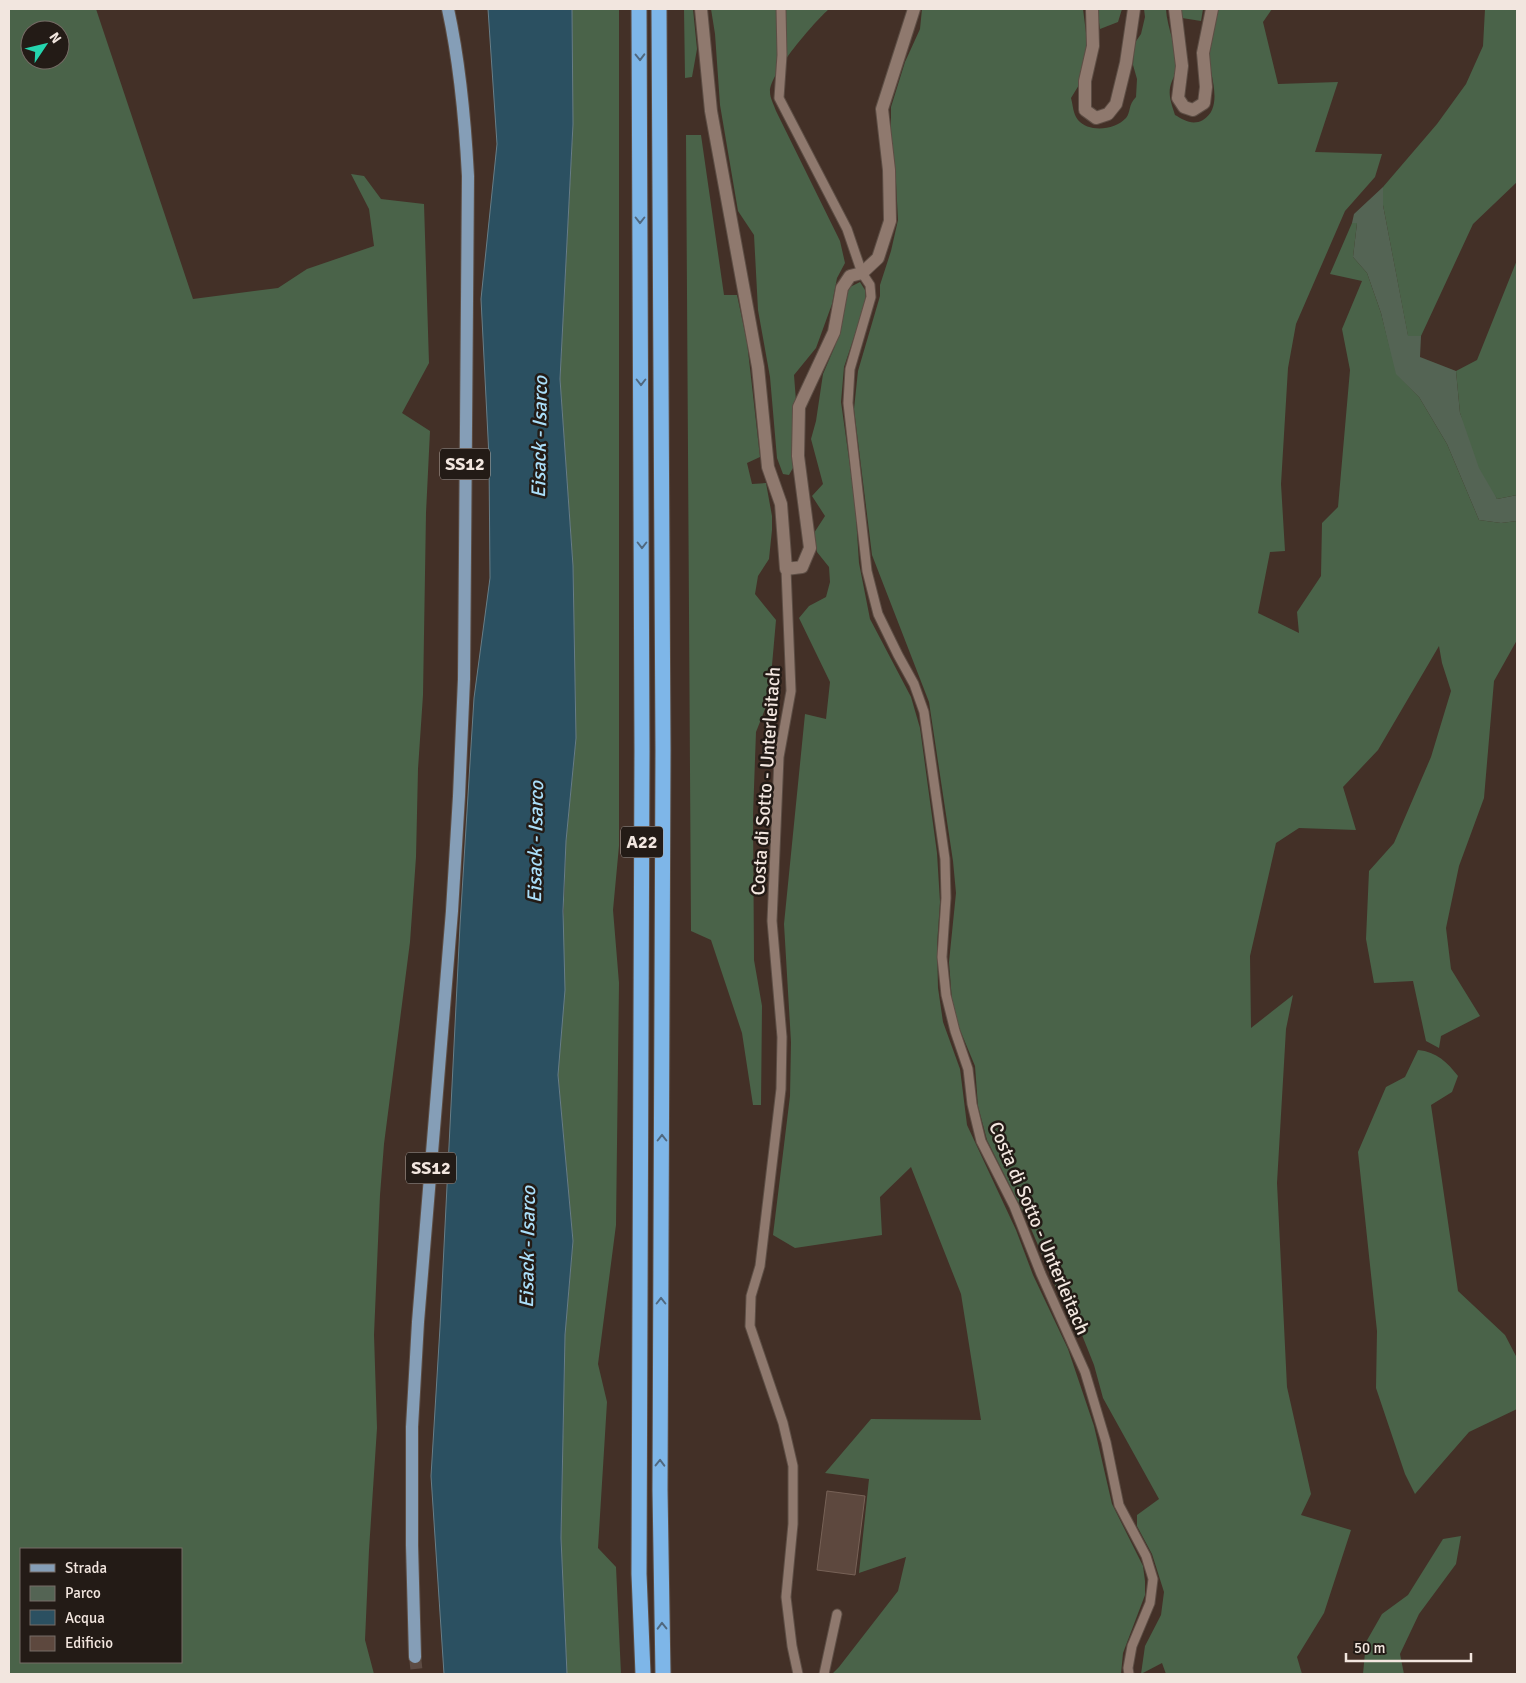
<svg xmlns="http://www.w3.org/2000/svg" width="1526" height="1683" font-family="Signika,sans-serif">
<rect width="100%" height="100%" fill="#433027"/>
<!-- green -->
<path fill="#546454" d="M1383 187V205L1408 335 1421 336 1420 357 1456 371 1460 413 1497 499 1517 495V521L1501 523 1479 520 1447 444 1419 397 1395 374 1381 313 1367 273 1353 257 1357 223H1352L1354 214Z"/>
<!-- forest -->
<path fill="#4a6349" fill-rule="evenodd" d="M9 9H96L193 299 278 288 307 269 374 246 369 209 351 174 364 176 381 199 424 204 429 363 402 413 430 431 426 513 423 695 418 769 416 857 410 942 384 1144 380 1195 374 1335 377 1428 369 1550 365 1640 374 1674H9ZM30 30H60V60H30ZM21 1549H181V1662H21Z
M572 9H619V846L613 910 619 983 616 1225 598 1364 607 1402 598 1548 616 1567 621 1674H567L561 1538 565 1335 573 1241 558 1075 566 841 576 738 573 566 560 379 573 124Z
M684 9H693L697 49 692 77 685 78Z
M711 9H829C815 21 769 74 770 92 770 98 774 105 776 111L840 241 845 263 837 278 832 304 816 348 794 375 796 401 794 466 789 475 783 474 777 458 770 377 758 310 754 235 738 211 720 105 715 34Z
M922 9H1083L1088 49 1082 80 1071 98C1073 105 1073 114 1078 120 1089 133 1115 130 1126 118 1131 112 1128 105 1136 97L1137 79 1133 65 1134 44 1141 34 1145 17 1144 9H1166C1167 28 1177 47 1177 66 1177 71 1174 76 1172 81 1167 93 1171 102 1175 115 1184 120 1192 126 1203 120 1226 106 1207 70 1209 51 1209 37 1214 22 1217 9H1272L1263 22 1278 84 1338 82 1315 152 1382 154 1375 177 1345 211 1296 324 1288 368 1281 484 1285 551 1270 552 1258 613 1299 633 1297 612 1321 576 1322 523 1338 507 1350 370 1342 329 1362 281 1330 274 1352 223H1357L1353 257 1367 273 1381 313 1396 374 1419 397 1447 444 1479 520 1501 523 1517 521V640L1494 681 1484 798 1459 866 1446 928 1451 969 1480 1016 1441 1036 1439 1048 1426 1041 1413 981 1374 983 1366 939 1369 871 1394 843 1431 757 1451 691 1442 663 1439 646 1378 750 1343 787 1356 830 1299 828 1276 843 1250 956 1251 1028 1293 995 1286 1029 1277 1183 1287 1387 1311 1494 1301 1515 1351 1530 1324 1613 1297 1657 1302 1674H1166L1162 1663 1141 1674 1145 1646 1161 1615 1164 1592 1152 1554 1137 1526V1515L1159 1499 1103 1398 1094 1365 1080 1330 1071 1323 1029 1224 987 1140 978 1106 975 1066 958 1025 952 1001 949 962 956 893 953 861 929 702 872 555 854 409 858 371 880 296V285L891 251 898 220 896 182 891 134V107L905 62 920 29Z
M1097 9H1122L1118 22 1100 29Z
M1180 9H1203L1201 21 1182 18Z
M1485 9H1517V182L1473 224 1421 336H1408L1383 205V187L1437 124 1466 84 1483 46Z
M686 135H701L724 295H737L747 342 760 457 747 463 752 484 766 483 772 516V530L769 559 758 576 755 594 776 620 769 699 756 732 753 815 754 960 762 1006 761 1105H753L742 1033 711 940 691 931Z
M1517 260V495L1497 499 1479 468 1460 413 1456 371 1477 360Z
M860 282 865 290 866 301 844 367 841 402 855 502 859 563 870 619 911 697 920 728 937 853 940 902 937 945 938 988 943 1022 960 1069 967 1125 1016 1230 1033 1275 1068 1349 1094 1426 1112 1504 1143 1566 1145 1581V1595L1123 1653 1121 1674H832L839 1667 898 1591 906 1557 859 1573 869 1479 825 1473 871 1419 981 1420 961 1294 911 1167 880 1197 882 1235 795 1248 773 1235 790 1096 791 1042 784 924 805 714 826 719 830 682 799 618 809 606 826 597 830 582 829 567 817 552 814 533 825 516 812 496 823 484 811 439 816 421 823 374 835 346 844 298 848 288Z
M1418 1050C1437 1052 1447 1062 1458 1076L1452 1092 1431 1105 1458 1291 1505 1335 1517 1358V1409L1469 1432 1415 1494 1405 1474 1376 1388 1377 1331 1358 1152 1386 1087 1405 1077Z
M1461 1536 1456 1564 1419 1614 1400 1654 1404 1674H1363L1366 1642 1382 1614 1408 1595 1443 1539Z"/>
<!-- water -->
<path fill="#2b5061" stroke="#677d87" d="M488 9H572L573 124 560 379 573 566 576 738 566 841 563 911 565 990 558 1075 573 1241 565 1335 561 1538 567 1674H444L431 1476 440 1327 460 925 474 698 490 578 489 457 481 299 497 144Z"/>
<!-- building -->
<path fill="#5d483e" stroke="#776257" d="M827 1491 865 1496 855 1575 817 1570Z"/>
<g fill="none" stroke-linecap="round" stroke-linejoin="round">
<!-- primary-tunnel -->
<path stroke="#5d4b43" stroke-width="12" stroke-dasharray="12 6" stroke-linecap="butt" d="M415 1657 417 1674"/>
<defs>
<path id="service" d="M781 9 782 55 779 98 847 229 862 273 870 285 871 297 850 369 848 403 867 571 878 614 898 655 914 684 924 712 945 859 946 898 942 957 946 995 955 1031 968 1069 972 1104 981 1141 1014 1206 1041 1274 1085 1372 1106 1442 1119 1505 1146 1556 1153 1579 1150 1603 1132 1646 1128 1668 1129 1674
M786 569 791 691 779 757 772 921 782 1037 781 1089 760 1266 751 1296 750 1326 783 1423 793 1466V1524L786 1597 792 1646 798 1674
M824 1674 837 1614"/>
<path id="minor" d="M701 9 711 111 758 367 768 467 781 504 786 569 802 567 810 548 798 456 799 407 834 332 842 288 850 276 862 273 878 258 890 221 889 170 882 109 914 9
M1092 9 1093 46 1085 81V110L1096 118 1108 114 1116 104 1126 63 1134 9
M1175 9 1182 66 1178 98 1184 107 1193 110 1204 103 1206 87 1203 53 1212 9"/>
<path id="primary" d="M415 1657 412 1545V1427L418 1322 452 911 459 796 464 679 468 176C465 119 460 64 448 9"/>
<path id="motorway" d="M639 9 642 751 639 1574 643 1674
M659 9 663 750 660 1490 663 1674"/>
</defs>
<!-- service casing -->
<use href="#service" stroke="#5d4e45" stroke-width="11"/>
<!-- minor casing -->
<use href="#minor" stroke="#5d4e45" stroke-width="14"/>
<!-- primary casing -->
<use href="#primary" stroke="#5d4e45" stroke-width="14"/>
<!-- motorway casing -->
<use href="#motorway" stroke="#5d4e45" stroke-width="17"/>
<!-- service -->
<use href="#service" stroke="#8f796e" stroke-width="9"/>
<!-- minor -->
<use href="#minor" stroke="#8f796e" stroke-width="12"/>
<!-- primary -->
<use href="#primary" stroke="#859eb7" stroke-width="12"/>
<!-- motorway -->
<use href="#motorway" stroke="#7eb6e8" stroke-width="15"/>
</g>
<!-- one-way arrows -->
<defs><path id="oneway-chevron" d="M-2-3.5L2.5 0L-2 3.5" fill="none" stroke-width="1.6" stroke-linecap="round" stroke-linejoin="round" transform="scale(1.25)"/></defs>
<g stroke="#50687f">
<use href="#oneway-chevron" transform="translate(640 57) rotate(89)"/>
<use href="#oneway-chevron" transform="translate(640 220) rotate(90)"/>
<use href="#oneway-chevron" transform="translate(641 382) rotate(90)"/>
<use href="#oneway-chevron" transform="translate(642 545) rotate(90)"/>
<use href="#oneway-chevron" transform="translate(662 1138) rotate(-90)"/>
<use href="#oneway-chevron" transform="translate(661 1301) rotate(-90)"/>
<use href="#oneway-chevron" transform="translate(660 1463) rotate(-89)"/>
<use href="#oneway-chevron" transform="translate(662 1626) rotate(-91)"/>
</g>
<g text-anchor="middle" stroke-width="5" stroke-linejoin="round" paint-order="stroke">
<!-- shield labels -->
<g fill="#231b16" stroke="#b4a9a3" stroke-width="1">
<rect x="440" y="448.5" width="50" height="31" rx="4"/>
<rect x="621" y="826.5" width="42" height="31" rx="4"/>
<rect x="406" y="1152.5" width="50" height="31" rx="4"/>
</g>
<g font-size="18" font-weight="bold" fill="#f2e6df">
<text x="465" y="470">SS12</text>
<text x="642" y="848">A22</text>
<text x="431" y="1174">SS12</text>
</g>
<!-- street labels -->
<g font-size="19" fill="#f2e6df" stroke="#231b16">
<text transform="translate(765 781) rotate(-86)" y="7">Costa di Sotto - Unterleitach</text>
<text transform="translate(1040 1228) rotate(67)" y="7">Costa di Sotto - Unterleitach</text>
</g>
<!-- water labels -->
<g font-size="20" font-style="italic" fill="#aadef9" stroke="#231b16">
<text transform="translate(539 437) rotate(-89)" y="7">Eisack - Isarco</text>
<text transform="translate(535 842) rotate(-89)" y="7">Eisack - Isarco</text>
<text transform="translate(527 1247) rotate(-89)" y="7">Eisack - Isarco</text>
</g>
</g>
<!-- border -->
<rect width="1526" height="1683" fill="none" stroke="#f2e6df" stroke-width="20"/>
<!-- legend -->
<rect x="20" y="1548" width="162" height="115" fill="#231b16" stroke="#766c66"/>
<rect x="30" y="1564" width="25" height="8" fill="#859eb7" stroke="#766c66"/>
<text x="65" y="1573" font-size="15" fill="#f2e6df">Strada</text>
<rect x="30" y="1586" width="25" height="15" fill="#546454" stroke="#766c66"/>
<text x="65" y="1598" font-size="15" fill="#f2e6df">Parco</text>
<rect x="30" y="1610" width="25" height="15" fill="#2b5061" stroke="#766c66"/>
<text x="65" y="1623" font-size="15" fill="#f2e6df">Acqua</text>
<rect x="30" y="1636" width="25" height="15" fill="#5d483e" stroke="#766c66"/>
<text x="65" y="1648" font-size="15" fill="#f2e6df">Edificio</text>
<!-- north arrow -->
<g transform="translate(45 45) rotate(55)"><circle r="24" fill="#231b16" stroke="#766c66"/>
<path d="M0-4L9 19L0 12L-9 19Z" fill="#25d5ae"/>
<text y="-8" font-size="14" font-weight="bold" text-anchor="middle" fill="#f2e6df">N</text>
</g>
<!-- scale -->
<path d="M1346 1653v8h125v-8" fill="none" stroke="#f2e6df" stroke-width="2.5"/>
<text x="1354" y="1653" font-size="15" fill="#f2e6df" stroke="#231b16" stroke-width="4" paint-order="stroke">50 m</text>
</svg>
